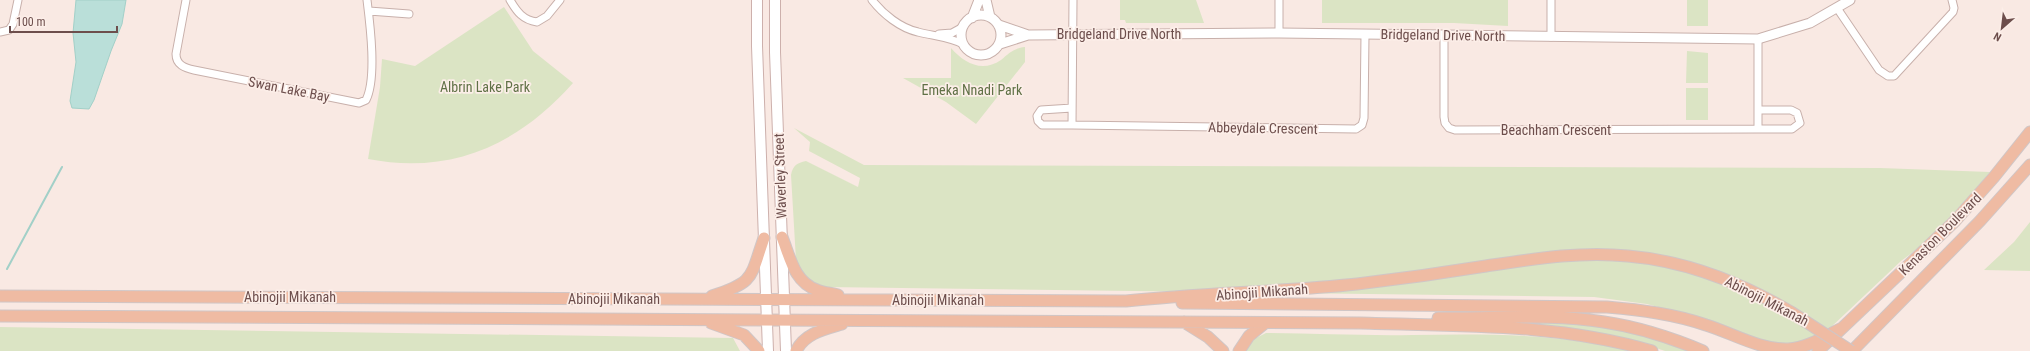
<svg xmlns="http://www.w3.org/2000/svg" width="2030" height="351" font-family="'Roboto Condensed',sans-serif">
<rect width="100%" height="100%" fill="#f9e9e3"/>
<!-- green -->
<path fill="#dbe4c4" d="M1120 0H1196L1204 23H1126L1125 20H1120Z
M1322 0H1508V26L1454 23H1322Z
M1687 0H1708V26H1687Z
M504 7 533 51 573 83C518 145 451 175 368 159L380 87 382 59 415 66Z
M1025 47V62L976 124 946 102 903 78H951V48C964 63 982 73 1001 60 1009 53 1014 48 1025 47Z
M1687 51 1708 53V83H1686Z
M1686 88H1708V120H1686Z
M794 128 864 165 1880 168 1990 172C1964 202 1934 238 1901 261L1829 329 1798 345H1772L1717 323 1647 304 1594 297 825 287C810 282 802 275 796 260L791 175C793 165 797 163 806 161L858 187 860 178 809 151 810 142Z
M2030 222V271L1984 270 2014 242Z
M1564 321 1641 333 1690 351H1665L1653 347 1517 324 1518 322Z
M0 327 733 338 740 351H0Z
M1266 333C1315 333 1363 336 1412 335 1485 334 1559 333 1630 351H1245L1252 340Z"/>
<!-- water -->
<path fill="#badfd9" stroke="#a2d0c8" d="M76 0H126L122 24 111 51 94 100 89 109 72 108 70 101 76 62 73 33Z"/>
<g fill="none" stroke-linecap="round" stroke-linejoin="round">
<!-- stream -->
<path stroke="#a2d0c8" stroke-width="2" d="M7 269 62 167"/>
<defs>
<path id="minor" d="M186 0 176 54C176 65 185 68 194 70L359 103 366 100C377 78 370 24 367 0
M510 0C517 12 523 20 537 22L547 16 560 0
M872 0C883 14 900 28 918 32 934 36 949 37 963 44
M1073 0 1072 125 1356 129 1362 125 1364 118 1365 35
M1837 8 1879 70 1888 76H1894L1953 12 1954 8 1952 0
M369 11 409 14
M0 32 9 30 13 24 18 0
M1279 33V0
M939 34 952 33 963 27
M1444 36V117L1445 123 1449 128 1455 130 1758 129V39
M1551 37V0
M1072 108 1041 110 1037 116 1038 121 1042 125H1072
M1758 110H1791L1797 113 1800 123 1792 129H1758"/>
<path id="tertiary" d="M986 0 990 17
M961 35a20 20 0 1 1 40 0a20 20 0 1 1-40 0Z
M972 18 979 0
M999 25 1028 35 1279 33 1758 39 1810 23 1850 0
M1000 44 1028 35"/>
<path id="secondary" d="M757 0V46L768 351
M775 0V52L786 351"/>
<path id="primary" d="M782 237C790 257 794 282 817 290 824 293 831 293 838 295
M0 296 1126 301C1203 293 1280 292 1357 284 1400 279 1443 273 1486 266 1533 259 1580 251 1628 256 1687 261 1740 282 1791 312
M712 296C755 282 750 278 764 238
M1182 303 1607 307C1641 310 1674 314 1706 325 1732 333 1760 350 1788 349 1807 348 1824 337 1842 328
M0 316 1361 323C1458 326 1558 323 1652 351
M1438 318C1493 319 1549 313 1604 322 1638 327 1672 338 1703 351
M1184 322 1208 337 1223 351
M711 323 744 335 759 351
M796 351C805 333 825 329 842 324
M1239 351 1249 336 1265 323
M1818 351 1955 221 1994 177 2030 132
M1852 351 1980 221 2030 165"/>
</defs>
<!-- minor casing -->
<use href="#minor" stroke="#c8b0ab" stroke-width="9"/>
<!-- tertiary casing -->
<use href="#tertiary" stroke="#c8b0ab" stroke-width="11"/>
<!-- secondary casing -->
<use href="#secondary" stroke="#cdb0ac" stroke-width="12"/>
<!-- primary casing -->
<use href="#primary" stroke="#d0c6c6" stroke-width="13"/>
<!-- minor -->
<use href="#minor" stroke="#fff" stroke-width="7"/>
<!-- tertiary -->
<use href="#tertiary" stroke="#fff" stroke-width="9"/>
<!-- secondary -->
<use href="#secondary" stroke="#fff" stroke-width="10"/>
<!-- primary -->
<use href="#primary" stroke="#efbba3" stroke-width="11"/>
<defs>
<path id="primary-bridge" d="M1791 312 1851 351"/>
</defs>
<!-- primary-bridge casing -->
<use href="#primary-bridge" stroke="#d0c6c6" stroke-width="13" stroke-linecap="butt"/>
<!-- primary-bridge -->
<use href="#primary-bridge" stroke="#efbba3" stroke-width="11"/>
</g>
<g text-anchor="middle" stroke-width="3.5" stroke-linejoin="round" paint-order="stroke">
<!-- street labels -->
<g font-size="14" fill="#6d4e4c" stroke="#fceee8">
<text x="1119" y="39">Bridgeland Drive North</text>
<text transform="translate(1443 35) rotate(1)" y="5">Bridgeland Drive North</text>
<text transform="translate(289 89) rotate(11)" y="5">Swan Lake Bay</text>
<text transform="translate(1263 128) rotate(1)" y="5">Abbeydale Crescent</text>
<text x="1556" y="135">Beachham Crescent</text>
<text transform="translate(780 176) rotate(-92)" y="5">Waverley Street</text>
<text transform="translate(1940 234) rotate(-45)" y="5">Kenaston Boulevard</text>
<text transform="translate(1262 292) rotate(-4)" y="5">Abinojii Mikanah</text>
<text x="290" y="302">Abinojii Mikanah</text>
<text x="614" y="304">Abinojii Mikanah</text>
<text x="938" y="305">Abinojii Mikanah</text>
<text transform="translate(1767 301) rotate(27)" y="5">Abinojii Mikanah</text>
</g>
<!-- park labels -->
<g font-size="14" fill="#607146" stroke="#fceee8">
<text x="485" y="92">Albrin Lake Park</text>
<text x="972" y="95">Emeka Nnadi Park</text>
</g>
</g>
<!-- north arrow -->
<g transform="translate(2002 28) rotate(208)" stroke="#fceee8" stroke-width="3" paint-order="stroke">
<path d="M0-3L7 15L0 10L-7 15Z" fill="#6d4e4c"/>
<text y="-6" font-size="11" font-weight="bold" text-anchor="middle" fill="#6d4e4c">N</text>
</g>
<!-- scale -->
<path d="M10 26v6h107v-6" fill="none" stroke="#6d4e4c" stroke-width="2"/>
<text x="16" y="26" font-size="12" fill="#6d4e4c" stroke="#fceee8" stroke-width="3" paint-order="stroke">100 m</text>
</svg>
